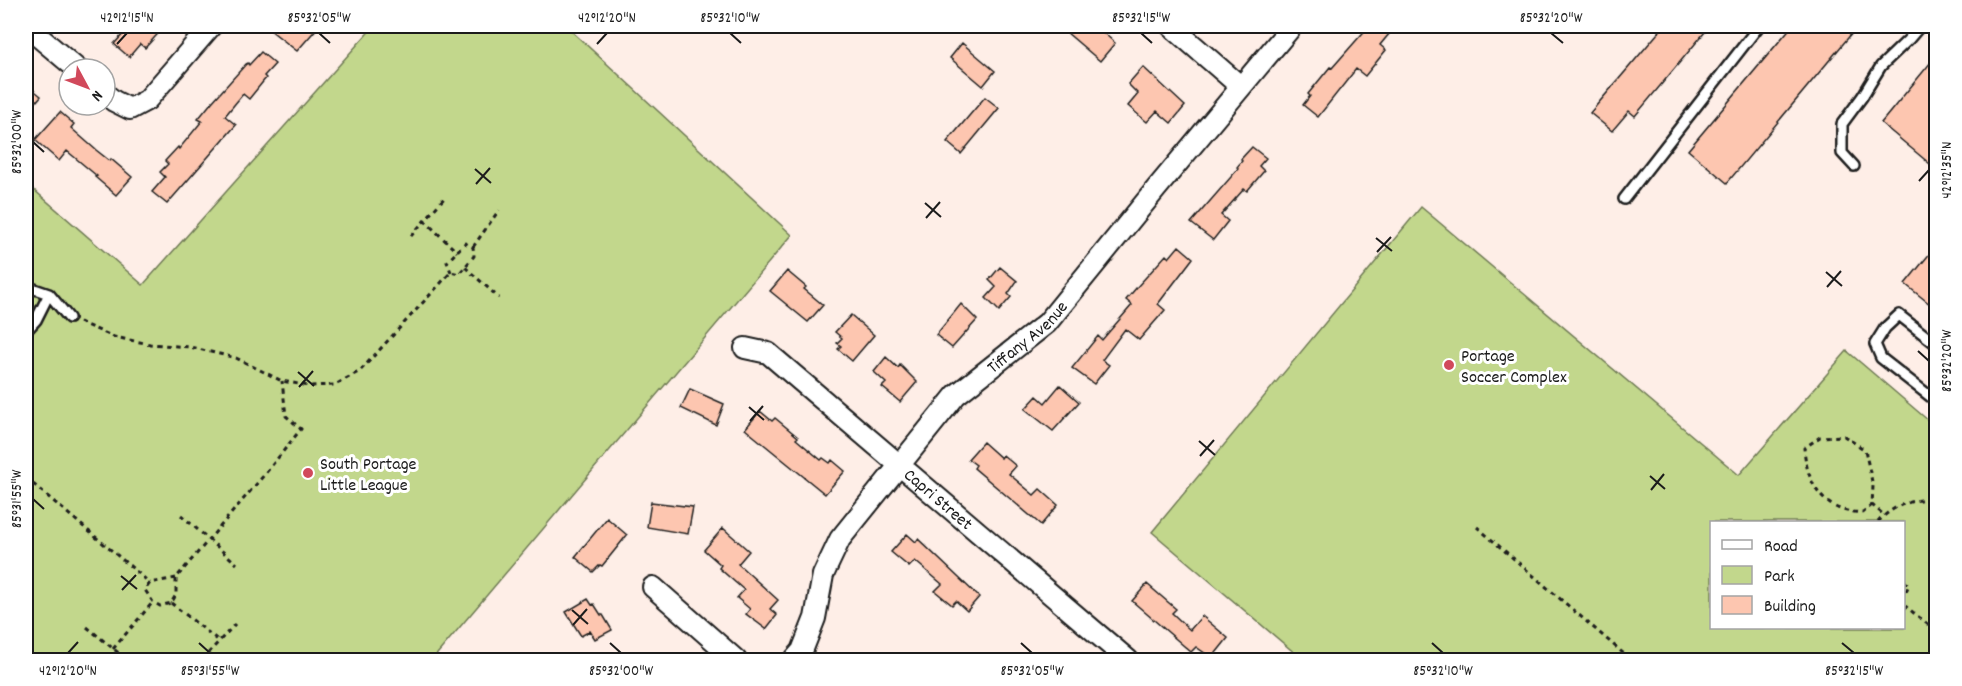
<svg xmlns="http://www.w3.org/2000/svg" width="1962" height="686" font-family="Dekko,sans-serif">
<rect width="100%" height="100%" fill="#feeee7"/>
<filter id="ink" filterUnits="userSpaceOnUse"><feTurbulence type="fractalNoise" baseFrequency=".0167" numOctaves="2"/><feDisplacementMap in="SourceGraphic" scale="12" xChannelSelector="R" yChannelSelector="G"/><feConvolveMatrix kernelMatrix="1 2 1 2 8 2 1 2 1" color-interpolation-filters="sRGB"/></filter>
<g filter="url(#ink)">
<!-- green -->
<path fill="#c2d78c" stroke="#6f7a54" stroke-width="1.5" fill-rule="evenodd" d="M374 26H566L792 235 432 660H26V183L143 285Z
M1421 207 1739 475 1847 351 1936 427V660H1303L1152 532ZM1712 522H1904V628H1712Z"/>
<!-- building -->
<path fill="#fdc6b0" stroke="#1c1c1c" stroke-width="1.5" d="M119 26H165L145 48 140 44 129 57 114 44 125 32Z
M265 26H319L297 51Z
M1059 26H1096L1115 43 1100 61Z
M1369 26H1379L1389 34 1380 45 1386 50 1365 76 1356 69 1318 117 1303 105 1310 96 1308 94 1330 67 1332 68Z
M1664 26H1710L1635 116 1629 111 1612 131 1590 113Z
M1792 26H1858L1727 183 1688 150Z
M962 43 995 71 983 86 950 58Z
M261 52 275 64 264 76 266 78 249 99 243 94 225 116 236 125 167 204 152 192 165 177 160 172 168 164 165 161 178 147 179 149 202 121 198 119 212 102 246 64 248 63 249 65Z
M1936 56V169L1881 123Z
M1143 67 1185 106 1171 123 1157 111 1147 122 1128 106 1138 94 1128 84Z
M26 84 41 96 26 114Z
M985 97 999 108 961 154 947 142Z
M60 112 74 124 71 128 96 150 110 161 111 159 132 177 116 195 95 177 97 176 67 151 59 161 35 140Z
M1252 147 1266 158 1259 166 1264 171 1247 191 1244 189 1221 215 1228 221 1213 240 1191 223 1238 169 1237 167 1242 161 1241 159Z
M1179 246 1193 258 1158 304 1165 310 1139 340 1125 329 1102 360 1109 365 1094 384 1072 368 1098 336 1102 340 1132 305 1126 300 1137 287 1166 255 1169 258Z
M1936 246V309L1905 284Z
M1000 267 1017 281 1008 294 1011 297 999 311 986 298 996 287 989 280Z
M787 271 806 287 804 289 823 305 808 322 770 291Z
M961 304 977 320 952 348 936 335Z
M851 315 874 335 852 361 838 349 841 346 837 343 842 338 835 332Z
M886 357 898 368 900 365 917 382 900 402 882 387 886 383 874 372Z
M1060 385 1079 402 1053 431 1025 409 1037 396 1045 403Z
M690 389 724 404 716 425 681 408Z
M760 411 772 421 775 418 798 437 796 439 821 460 823 458 830 463 832 460 845 471 825 494 745 429Z
M983 442 1001 458 1003 455 1016 466 1009 474 1034 495 1040 489 1058 505 1041 525 974 468 976 465 968 459Z
M651 502 693 507 688 534 647 527Z
M607 518 627 535 602 566 600 565 593 572 575 557Z
M723 528 749 551 738 564 778 600 770 609 777 615 766 629 746 614 750 609 737 598 744 590 719 568 721 565 704 550Z
M907 534 916 542 918 539 979 597 967 611 956 601 952 605 935 591 942 584 915 561 909 567 891 552Z
M1147 584 1176 609 1172 613 1190 630 1202 616 1228 638 1212 658 1196 647 1191 652 1132 601Z
M588 599 592 605 594 604 601 615H603L612 630 595 639 590 631 581 636 566 612Z"/>
<g fill="none" stroke-linecap="round" stroke-linejoin="round">
<defs>
<path id="service" d="M1854 166 1842 153V124L1862 97 1881 66 1909 39 1920 26
M1624 199 1759 26
M26 286 49 294 69 318
M26 331 36 320 49 294
M1936 344 1899 315 1885 328 1875 344 1881 358 1936 401"/>
<g id="minor">
<path d="M26 26 77 69"/>
<path d="M1171 26 1240 86"/>
<path d="M105 94 114 101 130 109 147 100 211 26"/>
<path id="s1" d="M745 348 768 353 1128 660"/>
<path d="M653 587 736 660"/>
<path id="s2" d="M794 660 802 651 815 618 823 575 840 539 956 395 1047 323 1156 189 1292 26"/>
</g>
</defs>
<!-- service casing -->
<use href="#service" stroke="#1c1c1c" stroke-width="14"/>
<!-- minor casing -->
<use href="#minor" stroke="#1c1c1c" stroke-width="24"/>
<!-- path -->
<path stroke="#1c1c1c" stroke-width="3" stroke-dasharray="4.5 4.5" stroke-linecap="butt" d="M424 220 457 252
M411 236 445 197
M473 247 499 210
M465 267 499 298
M79 322 114 337 150 344 190 347 236 358 282 381 309 386 335 385 360 371 451 272 459 274 474 256 473 247 465 243 447 262 451 272
M26 478 150 583
M1872 505 1863 513C1856 512 1849 512 1843 510 1816 502 1806 474 1804 448L1820 437 1844 436 1865 450 1873 486 1872 505 1884 515
M181 515 237 564
M1878 522C1894 504 1912 500 1936 498
M1477 527 1631 660
M176 578 150 583 145 590 153 602 160 606 171 603 176 595V578L265 474 301 429 286 416 282 381
M1904 581 1909 585 1904 595
M171 603 219 641
M1904 605 1936 631
M87 627 127 660
M113 649 153 602
M202 660 235 624"/>
<!-- service -->
<use href="#service" stroke="#fff" stroke-width="9"/>
<!-- minor -->
<use href="#minor" stroke="#fff" stroke-width="20"/>
</g>
</g>
<!-- ticks -->
<path fill="none" stroke="#1c1c1c" stroke-width="2" d="M319 33 330 43M730 33 741 43M1141 33 1152 43M1551 33 1563 43M117 44 127 33M597 44 607 33M33 142 44 152M475 169 491 183M1919 181 1929 170M476 184 490 168M925 203 941 217M926 218 940 202M1376 238 1392 251M1377 252 1391 237M1826 272 1842 286M1827 287 1841 271M1918 351 1929 361M298 372 314 386M299 387 313 371M749 407 764 420M750 421 763 406M1199 441 1215 455M1200 456 1214 440M1650 476 1665 489M1651 490 1664 474M33 499 44 509M121 576 137 589M122 590 136 575M572 610 588 624M573 625 587 609M199 643 210 653M610 643 621 653M1021 643 1032 653M1432 643 1443 653M1842 643 1854 653M68 653 78 642"/>
<!-- markers -->
<g fill="#d1495b" stroke="#fff" stroke-width="2">
<circle cx="1449" cy="365" r="6"/>
<circle cx="308" cy="473" r="6"/>
</g>
<g text-anchor="middle" stroke-width="6" stroke-linejoin="round" paint-order="stroke">
<!-- street labels -->
<g font-size="18" fill="#1c1c1c" stroke="#fff">
<text dy="6" stroke="none"><textPath href="#s2" startOffset="408">Tiffany Avenue</textPath></text>
<text dy="6" stroke="none"><textPath href="#s1" startOffset="248">Capri Street</textPath></text>
</g>
<!-- poi labels -->
<g font-size="18" fill="#1c1c1c" stroke="#fff" text-anchor="start">
<text x="1461" y="361">Portage<tspan x="1461" dy="21">Soccer Complex</tspan></text>
<text x="320" y="469">South Portage<tspan x="320" dy="21">Little League</tspan></text>
</g>
</g>
<!-- margin -->
<rect width="1962" height="686" fill="none" stroke="#fff" stroke-width="66"/>
<!-- legend -->
<rect x="1710" y="521" width="195" height="108" fill="#ffffff" stroke="#a4a4a4" stroke-width="1.5"/>
<rect x="1722" y="540" width="30" height="9" fill="#ffffff" stroke="#a4a4a4" stroke-width="1.5"/>
<text x="1764" y="551" font-size="18" fill="#1c1c1c">Road</text>
<rect x="1722" y="566" width="30" height="18" fill="#c2d78c" stroke="#a4a4a4" stroke-width="1.5"/>
<text x="1764" y="581" font-size="18" fill="#1c1c1c">Park</text>
<rect x="1722" y="596" width="30" height="18" fill="#fdc6b0" stroke="#a4a4a4" stroke-width="1.5"/>
<text x="1764" y="611" font-size="18" fill="#1c1c1c">Building</text>
<!-- north arrow -->
<g transform="translate(87 87) rotate(131)"><circle r="28" fill="#ffffff" stroke="#a4a4a4" stroke-width="1.5"/>
<path d="M0-4.5L10 22L0 15L-10 22Z" fill="#d1495b"/>
<text y="-9" font-size="16" font-weight="bold" text-anchor="middle" fill="#1c1c1c">N</text>
</g>
<rect x="33" y="33" width="1896" height="620" fill="none" stroke="#1c1c1c" stroke-width="2"/>
<g font-size="15" text-anchor="middle" fill="#1c1c1c">
<text x="127" y="22">42°12'15"N</text>
<text x="319" y="22">85°32'05"W</text>
<text x="607" y="22">42°12'20"N</text>
<text x="730" y="22">85°32'10"W</text>
<text x="1141" y="22">85°32'15"W</text>
<text x="1551" y="22">85°32'20"W</text>
<text transform="translate(16 142) rotate(-90)" y="5">85°32'00"W</text>
<text transform="translate(1946 170) rotate(-90)" y="5">42°12'35"N</text>
<text transform="translate(1946 361) rotate(-90)" y="5">85°32'20"W</text>
<text transform="translate(16 499) rotate(-90)" y="5">85°31'55"W</text>
<text x="68" y="675">42°12'20"N</text>
<text x="210" y="675">85°31'55"W</text>
<text x="621" y="675">85°32'00"W</text>
<text x="1032" y="675">85°32'05"W</text>
<text x="1443" y="675">85°32'10"W</text>
<text x="1854" y="675">85°32'15"W</text>
</g>
</svg>
